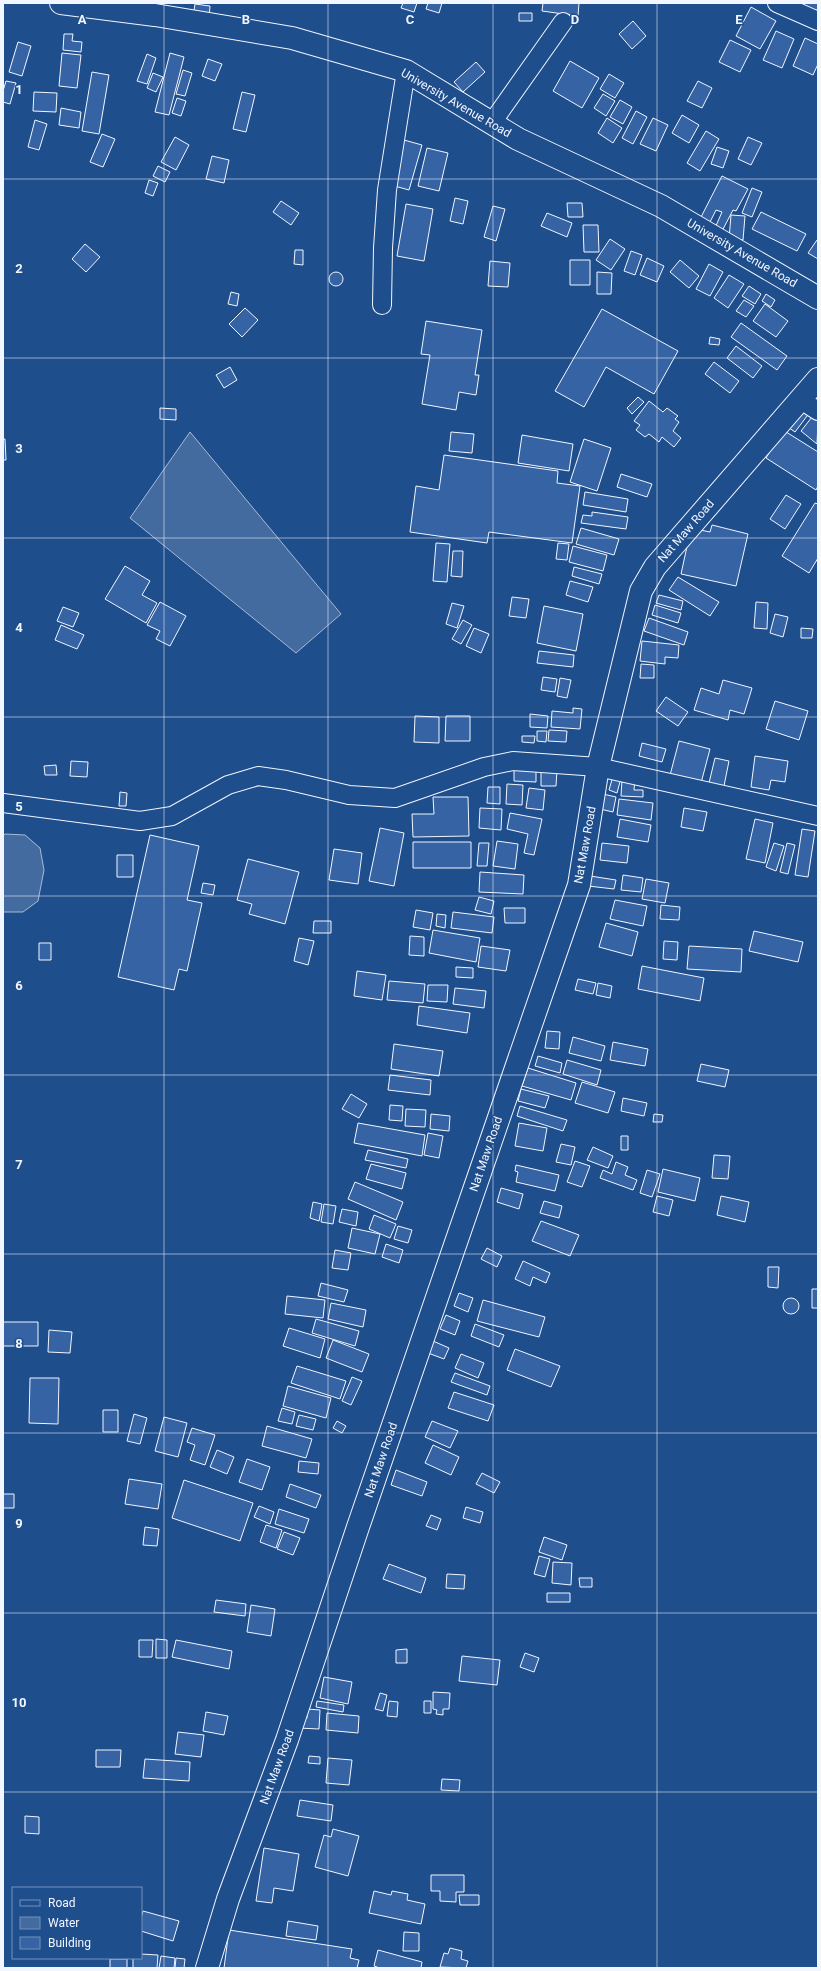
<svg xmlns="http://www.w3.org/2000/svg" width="821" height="1971" font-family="Roboto,sans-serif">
<rect width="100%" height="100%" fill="#1f4e8c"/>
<!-- water -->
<path fill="#446ba0" stroke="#a8bbd7" d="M190 432 341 614 296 653 130 518Z
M5 834 25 835 40 848 44 870 38 901 23 912H3V836Z"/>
<!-- building -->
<path fill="#3563a3" stroke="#f2f6ff" d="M403 3H417L414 12 401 8Z
M428 3H442L439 13 426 9Z
M543 3H579L578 16 542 11Z
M798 3H818V8L815 13Z
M195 4 210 6 209 19 193 17Z
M751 7 776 21 760 49 736 36Z
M519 13H532V21H519Z
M633 21 646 36 632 49 619 34Z
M776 31 794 39 782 68 763 60Z
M64 34H73L72 41 82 42 81 52 63 50Z
M805 38 818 44V64L813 75 793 66Z
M730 40 751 50 740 72 719 62Z
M18 42 31 46 22 76 9 72Z
M62 53 81 55 77 88 59 86Z
M170 53 184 57 169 115 155 112Z
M147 54 156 58 147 84 137 81Z
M208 59 222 64 215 81 202 76Z
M570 61 599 78 582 108 553 91Z
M476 62 485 72 463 92 454 82Z
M183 70 192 73 185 96 176 94Z
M92 72 109 75 99 134 82 131Z
M153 73 163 77 156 92 147 88Z
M609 74 624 83 615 98 600 89Z
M6 81 16 83 10 104 3 102V91Z
M698 81 712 88 702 108 687 101Z
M34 92 57 93 56 112 33 111Z
M242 92 255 95 246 132 233 129Z
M603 94 615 101 606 116 594 108Z
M177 98 186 101 181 116 172 113Z
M620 100 632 107 623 124 610 117Z
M61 108 81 112 79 128 59 125Z
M636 111 647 117 633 144 622 138Z
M682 115 699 125 689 143 672 133Z
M607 118 622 128 613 143 598 133Z
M653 118 668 125 656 151 640 144Z
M35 120 47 124 39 150 28 147Z
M706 131 719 139 700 171 687 163Z
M102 134 115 139 103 167 90 162Z
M175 137 189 145 176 170 161 162Z
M748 137 762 143 751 165 738 159Z
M404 140 422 145 409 190 391 185Z
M717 147 729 151 723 168 711 164Z
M427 148 448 153 439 191 418 186Z
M212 156 229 160 224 183 206 179Z
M158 166 170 172 165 182 153 176Z
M722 176 748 189 736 211 733 210 722 231 715 228 722 212 716 210 708 226 699 221Z
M149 180 158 183 153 196 145 193Z
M752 188 762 192 752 217 742 213Z
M455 198 468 201 463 224 450 221Z
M281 201 299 213 291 225 273 212Z
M567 203H582L583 217H568Z
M406 204 433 209 424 261 397 256Z
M493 206 505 209 496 241 484 237Z
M761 212 806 234 797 251 752 229Z
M547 213 572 223 567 237 541 226Z
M731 215 745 216 743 240 729 239Z
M583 225H598L599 252H584Z
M610 239 625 249 611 270 596 260Z
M817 240H818V259L808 253Z
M85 244 100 257 86 272 72 259Z
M295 250H303V265L294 264Z
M631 251 642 255 635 275 624 271Z
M647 258 664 266 657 282 640 275Z
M570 260H590V285H570Z
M680 260 699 276 689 288 670 272Z
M490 261 510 263 508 287 488 286Z
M709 264 723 272 710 296 696 289Z
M597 272 612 273 611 294H597Z
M329 279a7 7 0 1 1 14 0a7 7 0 1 1-14 0Z
M729 275 744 284 728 308 714 298Z
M749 286 761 294 755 304 742 296Z
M231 292 239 294 237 306 228 304Z
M766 294 775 300 771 307 762 301Z
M744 300 754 306 746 317 736 311Z
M765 304 788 321 776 337 753 321Z
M245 308 258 320 242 337 229 324Z
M602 309 678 351 654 394 606 367 584 407 555 391Z
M426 321 482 330 475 375H479L476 395 459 392 456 410 422 404 430 355 421 354Z
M741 323 787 356 777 370 731 337Z
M710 337 720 339 719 345 709 344Z
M736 346 762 366 753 378 727 358Z
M714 362 739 381 730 393 705 374Z
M230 367 237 380 224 388 216 375Z
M638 397 644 402 632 414 627 408Z
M649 401 663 412 667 408 678 416 675 419 679 422 673 431 681 438 674 447 662 437 659 442 649 434 645 437 636 430 640 425 634 421Z
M803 407 810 412 795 432 782 423Z
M160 408 176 409V420L160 419Z
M812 417 818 421 817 444 801 431Z
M783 430 818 452V486L816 490 766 458Z
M451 432 474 434 472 453 449 451Z
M522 435 573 444 569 471 518 463Z
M3 439H5L6 460H3Z
M584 439 611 448 597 491 570 482Z
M444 455 558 471 557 483 580 486 572 543 489 532 487 543 410 532 416 486 439 490Z
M621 474 652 484 647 497 617 487Z
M585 492 628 499 626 512 583 505Z
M786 495 801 504 785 529 770 519Z
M815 503 818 504V558L809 573 782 556Z
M592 512 628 517 626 529 581 523 583 515 592 516Z
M712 525 748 534 736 586 681 574 691 528 710 532Z
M581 528 619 539 614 555 576 544Z
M436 543 450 544 447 582 433 581Z
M558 543 569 544 567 560 556 559Z
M573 546 607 555 603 571 569 562Z
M453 551H463L462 577 451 576Z
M125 566 150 581 142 595 157 603 146 623 105 599Z
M574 567 602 574 599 584 572 576Z
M678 577 719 602 710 616 669 590Z
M570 581 593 587 588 602 566 595Z
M659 595 683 601 681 610 656 603Z
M512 597 529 599 526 618 509 616Z
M160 602 186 616 170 646 156 639 160 631 147 625Z
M756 602 768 603 767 629 754 628Z
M452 603 464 606 457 628 446 624Z
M655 605 681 613 678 623 652 615Z
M544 606 583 614 576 651 537 643Z
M63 607 79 613 73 627 57 621Z
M775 614 788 617 783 637 770 633Z
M649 618 688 632 684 645 644 631Z
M463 620 472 625 461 644 452 639Z
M61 625 84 635 77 649 55 640Z
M474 628 489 634 481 653 466 646Z
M801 628 813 629 812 638H801Z
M642 641 679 645 678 658 665 657V664L640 661Z
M539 651 574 655 573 667 537 663Z
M641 664 654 665V678H640Z
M543 677 557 679 555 692 541 690Z
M560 678 571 680 567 698 557 696Z
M723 680 752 688 744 714 730 710 728 720 694 710 701 688 719 694Z
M666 697 688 712 678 726 656 711Z
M775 701 808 711 799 740 766 729Z
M573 708 582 709 580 729 551 727 552 711 573 713Z
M530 714 548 716 547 728 530 727Z
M415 716 439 717V743L414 742Z
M446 716H470V741H445Z
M549 730 567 731 566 742 548 741Z
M537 731H547L546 742 537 741Z
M522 736H535L534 743 522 742Z
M679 741 710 749 700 787 669 779Z
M642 743 666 749 662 762 639 756Z
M755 756 788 761 785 782 771 780 769 790 751 787Z
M715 758 729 761 724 786 709 783Z
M71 761 88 762 87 777 70 776Z
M56 765 57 775H45L44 766Z
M514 768 536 769V782L514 781Z
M541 769 557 770 556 786H541Z
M613 776 621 778 617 793 609 790Z
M622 779H635L634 790H643V797L621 796Z
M507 784 523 785 522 805 506 804Z
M488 787H500V804L487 803Z
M529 788 545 790 543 810 526 808Z
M120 792 127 793 126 806H119Z
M603 794 616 797 613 812 600 809Z
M433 797H468L469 836 413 837 412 814H434Z
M619 799 653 803 651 820 617 815Z
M480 808 502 809 501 830 479 828Z
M684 808 707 812 703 831 681 827Z
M510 813 542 819 534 855 524 853 528 834 507 829Z
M620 819 651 825 648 842 617 837Z
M755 819 773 823 765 863 746 859Z
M380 828 404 833 394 886 369 881Z
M802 829 815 831 808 877 795 875Z
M150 835 199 846 187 900 202 903 187 971 179 969 174 990 118 977Z
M497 841 518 844 515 869 493 866Z
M413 842H471V868H413Z
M479 843H489L487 866H477Z
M602 843 629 846 627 863 600 860Z
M774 843 784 846 776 871 766 867Z
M787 843 795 845 788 874 780 872Z
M334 849 362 853 358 884 329 880Z
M117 855H133V877H117Z
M248 859 299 872 285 924 249 914 252 904 237 900Z
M480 872 524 875 523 894 479 892Z
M623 875 643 878 641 892 621 890Z
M590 876 616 880 614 889 588 886Z
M646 879 669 883 665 903 642 899Z
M203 883 215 885 213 895 201 893Z
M479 897 494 901 491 914 475 910Z
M615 900 647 906 643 926 610 919Z
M661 905 680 907 679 920 660 919Z
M504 908H525V923H505Z
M416 910 433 913 430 930 413 927Z
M453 912 494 917 492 933 451 928Z
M437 914 446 915 445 928 436 926Z
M314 921H331V933H313Z
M606 923 638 932 632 956 599 947Z
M433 930 480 938 476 962 429 953Z
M754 931 803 942 798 962 749 951Z
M410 936 424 937V956L409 955Z
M299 938 314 941 308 965 294 961Z
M664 941 678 942 677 960 663 959Z
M39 943H51V960H39Z
M481 946 510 950 506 971 478 967Z
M689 946 742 949 741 972 687 969Z
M642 966 704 978 700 1001 638 989Z
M456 967 473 968V978L456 977Z
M357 971 386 975 382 1000 354 996Z
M578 979 596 983 593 994 575 990Z
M389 981 425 984 423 1003 387 1000Z
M598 983 612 986 610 998 596 995Z
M428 985H448L447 1002 427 1001Z
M455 988 486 991 484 1008 453 1004Z
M419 1006 470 1013 467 1033 417 1025Z
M547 1031 560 1032 559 1049 545 1048Z
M573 1037 605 1046 601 1061 569 1053Z
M613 1042 648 1049 645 1066 610 1060Z
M394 1044 443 1051 439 1076 391 1069Z
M538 1056 562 1063 560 1073 535 1066Z
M567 1060 601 1070 597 1085 563 1074Z
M701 1064 729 1070 725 1087 697 1081Z
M528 1068 576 1083 571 1100 522 1086Z
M390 1075 431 1080 430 1095 388 1090Z
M582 1082 615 1092 608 1113 575 1103Z
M521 1089 549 1096 545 1108 518 1101Z
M351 1094 367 1104 359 1118 342 1109Z
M623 1098 647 1103 644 1116 621 1111Z
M390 1105 403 1106 402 1121 389 1120Z
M520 1106 567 1120 563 1131 517 1116Z
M406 1109 426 1110 425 1127 405 1126Z
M431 1114 450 1116 449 1131 430 1129Z
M654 1114 663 1115 662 1122H653Z
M358 1123 425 1135 422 1156 354 1143Z
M519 1123 547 1128 543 1151 515 1146Z
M428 1133 443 1136 439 1158 424 1155Z
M621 1136H628V1150H621Z
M561 1144 575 1147 571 1165 556 1162Z
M593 1147 613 1156 608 1168 587 1160Z
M368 1150 408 1159 406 1168 365 1160Z
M714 1155 730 1156 728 1179 712 1178Z
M575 1161 590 1166 582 1187 567 1182Z
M616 1162 628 1167 625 1175 637 1180 633 1190 600 1178 603 1170 612 1174Z
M371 1164 406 1173 402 1189 366 1179Z
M516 1165 559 1175 555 1191 516 1182 518 1172 515 1171Z
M663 1169 700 1178 695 1201 658 1192Z
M647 1170 660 1174 652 1197 640 1193Z
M355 1182 403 1202 396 1220 348 1199Z
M501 1188 523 1194 519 1209 497 1202Z
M657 1196 673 1200 669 1216 653 1212Z
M721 1196 749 1202 745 1222 717 1215Z
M544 1201 562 1206 559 1218 540 1213Z
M313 1202 322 1204 319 1221 310 1218Z
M324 1204 336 1206 333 1224 321 1222Z
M342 1209 358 1212 356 1226 339 1222Z
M374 1215 396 1224 390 1238 369 1229Z
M541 1221 579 1235 570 1256 532 1241Z
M398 1226 412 1230 408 1243 394 1239Z
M352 1228 380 1234 375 1254 348 1248Z
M386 1244 403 1250 399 1263 382 1257Z
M487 1248 502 1256 497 1267 481 1259Z
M335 1250 351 1253 348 1270 332 1268Z
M523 1261 550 1273 546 1283 533 1277 530 1286 515 1279Z
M768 1267H779L778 1288 768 1287Z
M321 1283 348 1290 344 1302 318 1296Z
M812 1289H818V1308H812Z
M459 1293 473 1298 468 1312 454 1306Z
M287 1296 325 1300 323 1318 285 1314Z
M783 1306a8 8 0 1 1 16 0a8 8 0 1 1-16 0Z
M483 1300 545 1317 539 1337 477 1321Z
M331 1303 366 1310 363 1327 328 1319Z
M446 1315 460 1321 455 1335 440 1329Z
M316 1319 359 1331 355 1346 312 1333Z
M3 1322H38V1346H3Z
M475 1324 504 1335 499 1347 471 1336Z
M289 1328 325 1339 320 1358 283 1346Z
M49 1330 72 1332 70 1353 48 1352Z
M333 1340 369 1354 362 1372 326 1358Z
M433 1341 449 1348 444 1359 428 1353Z
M515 1349 560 1366 551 1387 507 1370Z
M461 1354 484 1363 478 1378 455 1368Z
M297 1366 346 1381 340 1399 291 1383Z
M455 1373 490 1386 487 1395 451 1382Z
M352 1377 362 1381 351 1405 342 1401Z
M30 1378H59L58 1424 29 1423Z
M288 1386 331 1398 326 1418 283 1406Z
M454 1392 494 1405 488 1421 448 1408Z
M282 1408 295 1412 292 1424 278 1421Z
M103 1410H118V1432H103Z
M134 1414 147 1418 140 1444 127 1441Z
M299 1415 316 1419 313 1430 296 1426Z
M164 1417 187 1423 178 1457 155 1451Z
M337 1421 346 1426 342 1433 333 1428Z
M432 1421 458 1431 450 1448 425 1437Z
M267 1426 312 1439 306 1458 262 1446Z
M192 1428 215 1435 205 1465 190 1460 195 1445 187 1442Z
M433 1445 459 1457 451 1475 425 1463Z
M217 1450 234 1457 227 1474 210 1467Z
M247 1459 270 1467 262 1490 239 1482Z
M299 1461 319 1463 318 1474 298 1472Z
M396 1470 427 1482 422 1496 391 1485Z
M482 1473 500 1482 494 1493 476 1484Z
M129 1479 162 1484 158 1509 125 1504Z
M184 1480 253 1503 240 1541 172 1518Z
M290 1484 321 1495 316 1508 286 1497Z
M3 1494H14V1508H3Z
M259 1506 274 1512 270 1524 254 1517Z
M466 1507 483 1512 480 1523 463 1518Z
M279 1509 309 1519 304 1533 275 1524Z
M431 1515 441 1519 437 1530 426 1526Z
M266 1525 282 1530 276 1548 260 1542Z
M145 1527 159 1529 157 1546 143 1545Z
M284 1532 300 1538 293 1555 277 1549Z
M544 1537 567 1545 562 1560 539 1552Z
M539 1556 550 1559 545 1577 534 1574Z
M553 1562 572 1563 571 1585 552 1583Z
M389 1564 426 1578 421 1593 383 1579Z
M447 1574 465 1575 464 1589 446 1588Z
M579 1578H592V1587H580Z
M547 1593H570V1602H547Z
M216 1600 246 1604 245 1616 214 1612Z
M251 1605 275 1609 271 1636 247 1632Z
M156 1639 167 1640V1658H156Z
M139 1640H153L152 1657H139Z
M176 1640 232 1651 229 1669 172 1657Z
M407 1649V1663H396V1650Z
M525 1653 539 1658 534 1672 520 1667Z
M462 1656 500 1660 497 1685 459 1681Z
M324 1677 352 1682 348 1704 320 1698Z
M433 1692 450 1693 449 1709H443V1715L436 1714 437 1710 433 1709Z
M380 1693 387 1695 383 1711 375 1709Z
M317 1701 344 1705 343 1712 316 1707Z
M389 1701 398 1702 397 1717 387 1716Z
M424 1701H431V1713H424Z
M307 1709 320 1710 319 1729 298 1728V1718H307Z
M206 1712 228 1716 224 1735 203 1731Z
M327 1713 359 1716 358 1733 326 1730Z
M178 1732 204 1735 201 1757 175 1754Z
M96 1750H121L120 1767H96Z
M309 1756 320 1757V1764L308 1763Z
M328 1758 352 1760 349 1785 326 1783Z
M145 1759 190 1762 189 1781 143 1778Z
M442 1779 460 1780 459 1791 441 1790Z
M300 1800 333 1805 331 1821 297 1816Z
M25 1816 39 1817V1834L25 1833Z
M333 1829 359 1836 348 1876 315 1867 324 1835 331 1837Z
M264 1848 299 1854 293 1891 274 1888 272 1903 256 1901Z
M431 1875H464V1892H456V1902L440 1901V1891H431Z
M374 1891 391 1895 392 1891 408 1894 407 1900 425 1904 421 1924 369 1913Z
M459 1895H479V1905H460Z
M143 1911 179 1921 173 1941 141 1931V1918Z
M288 1921 318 1926 316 1940 286 1936Z
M229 1930 352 1949 350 1958 359 1960 357 1968H224Z
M404 1932 419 1933V1951H403Z
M450 1948 462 1951 461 1959 468 1961 466 1968 440 1967 444 1953 448 1954Z
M378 1950 422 1962 421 1968H380L374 1966Z
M141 1954 158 1955 157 1968H133V1958H141Z
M161 1956 175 1958 174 1968H159Z
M176 1958 185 1959 184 1968H175Z
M110 1959H127V1968H110Z"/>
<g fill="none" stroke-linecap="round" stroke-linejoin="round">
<defs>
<path id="minor" d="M777 3 818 21
M491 124 563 22
M382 305 383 248 387 190 406 71
M801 400 818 411
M3 803 140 821 172 816 228 785 258 776 286 780 349 795 395 798 484 767 513 761 598 767 818 816"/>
<path id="major" d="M61 3 155 15 292 38 406 71 518 139 661 206 818 298
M207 1968 228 1899 287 1740 358 1527 579 885 598 767 641 591 655 567 818 379"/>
</defs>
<!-- minor casing -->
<use href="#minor" stroke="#f2f6ff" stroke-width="20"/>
<!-- major casing -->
<use href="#major" stroke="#f2f6ff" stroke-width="24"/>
<!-- minor -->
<use href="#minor" stroke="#1f4e8c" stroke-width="18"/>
<!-- major -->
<use href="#major" stroke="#1f4e8c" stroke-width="22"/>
</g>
<!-- grid -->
<path fill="none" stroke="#f2f6ff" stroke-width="1" stroke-opacity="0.55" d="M164 3V1968M328 3V1968M493 3V1968M657 3V1968M3 179H818M3 358H818M3 538H818M3 717H818M3 896H818M3 1075H818M3 1254H818M3 1433H818M3 1613H818M3 1792H818"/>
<g text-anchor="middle" stroke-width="3" stroke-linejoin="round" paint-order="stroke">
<!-- street labels -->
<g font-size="12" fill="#f2f6ff" stroke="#1f4e8c">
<text transform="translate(456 103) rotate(30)" y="4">University Avenue Road</text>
<text transform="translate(742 253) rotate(30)" y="4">University Avenue Road</text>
<text transform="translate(686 531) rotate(-49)" y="4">Nat Maw Road</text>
<text transform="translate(585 845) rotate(-80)" y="4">Nat Maw Road</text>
<text transform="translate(486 1154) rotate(-71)" y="4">Nat Maw Road</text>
<text transform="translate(381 1460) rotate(-71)" y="4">Nat Maw Road</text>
<text transform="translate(277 1767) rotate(-70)" y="4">Nat Maw Road</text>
</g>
</g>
<g font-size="13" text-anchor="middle" font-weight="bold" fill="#f2f6ff" stroke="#1f4e8c" stroke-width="3" stroke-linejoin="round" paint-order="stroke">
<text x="82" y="24">A</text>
<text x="246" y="24">B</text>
<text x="410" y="24">C</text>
<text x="575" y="24">D</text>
<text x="739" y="24">E</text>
<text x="19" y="94">1</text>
<text x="19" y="273">2</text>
<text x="19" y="453">3</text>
<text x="19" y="632">4</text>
<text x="19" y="811">5</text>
<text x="19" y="990">6</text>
<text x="19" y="1169">7</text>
<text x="19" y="1348">8</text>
<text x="19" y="1528">9</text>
<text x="19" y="1707">10</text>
</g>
<!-- border -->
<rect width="821" height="1971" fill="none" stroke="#f2f6ff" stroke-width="8"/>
<!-- legend -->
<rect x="12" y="1887" width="130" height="72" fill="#1f4e8c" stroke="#7391ba"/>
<rect x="20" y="1900" width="20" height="6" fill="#1f4e8c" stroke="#7391ba"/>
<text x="48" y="1907" font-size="12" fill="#f2f6ff">Road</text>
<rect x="20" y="1917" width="20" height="12" fill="#446ba0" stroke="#7391ba"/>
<text x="48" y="1927" font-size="12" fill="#f2f6ff">Water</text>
<rect x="20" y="1937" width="20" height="12" fill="#3563a3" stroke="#7391ba"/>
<text x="48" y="1947" font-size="12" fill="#f2f6ff">Building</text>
</svg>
